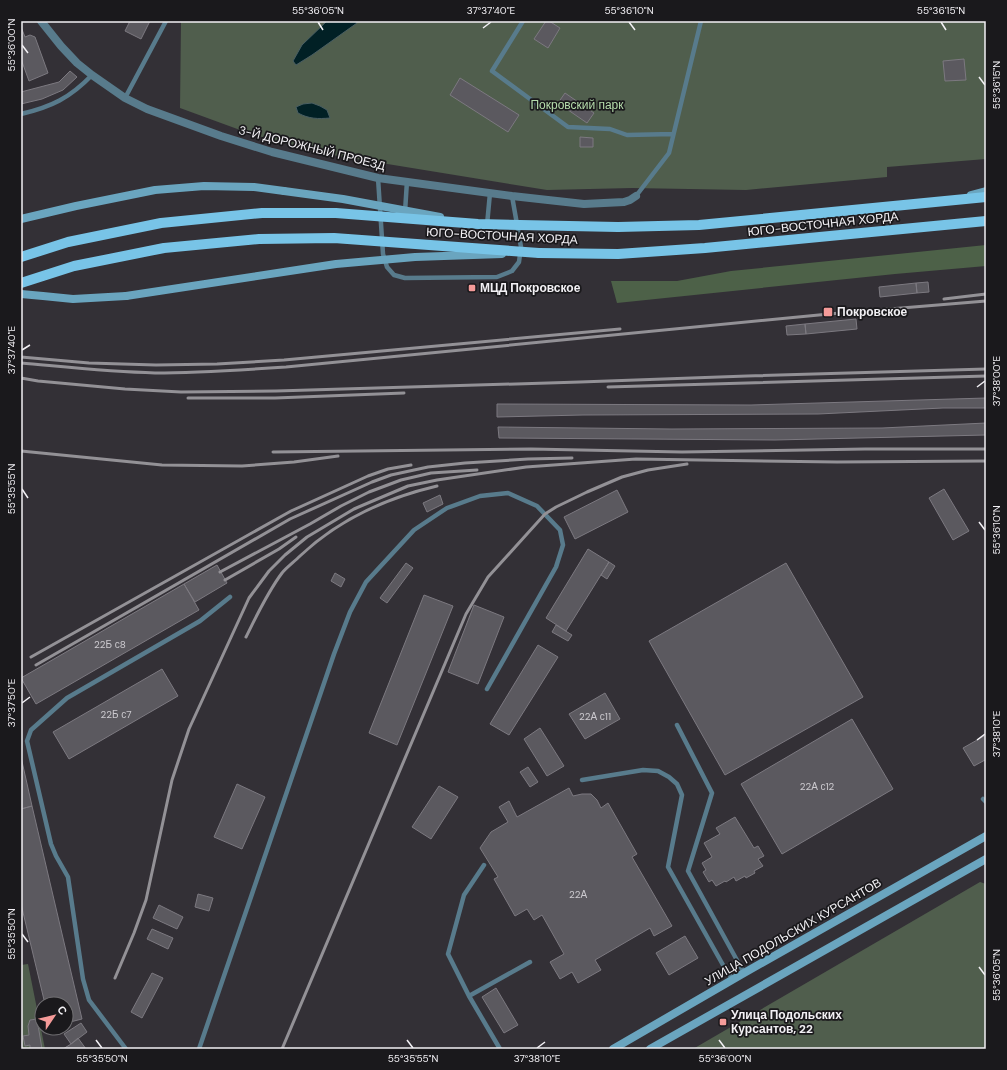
<svg xmlns="http://www.w3.org/2000/svg" width="1007" height="1070" font-family="'DM Sans',sans-serif">
<rect width="100%" height="100%" fill="#333036"/>
<!-- green -->
<path fill="#505e4d" d="M181 21H986V159L887 167V177L746 190 632 188 547 190 320 153 251 134 180 108Z
M980 882 986 884V1049H693Z
M28 964 45 1049H21V965Z"/>
<!-- forest -->
<path fill="#4d6148" d="M986 245V266L895 274 617 303 611 281H677L731 271Z"/>
<!-- water -->
<path fill="#012025" stroke="#495e63" d="M327 21H356L357 23 312 55 296 65 293 61 302 45Z
M312 103 320 106 327 110 330 118C318 119 309 119 298 113L296 107 303 104Z"/>
<!-- building -->
<path fill="#5b595f" stroke="#7c7980" d="M130 21H150L141 39 125 31Z
M546 21H549L560 28 548 48 534 39Z
M21 27 25 37 30 35 35 37 48 73 29 81 21 59Z
M964 59 966 80 945 81 943 61Z
M70 71 77 77 63 90 42 99 21 104V92L59 82Z
M460 78 519 115 508 132 450 95Z
M565 93 594 113 587 123 558 103Z
M580 137 593 138V147H580Z
M928 282 929 292 917 293 916 283Z
M916 283 917 293 880 297 879 287Z
M856 319 857 329 806 334 805 324Z
M805 324 806 334 787 335 786 326Z
M986 398V408H943L818 414 583 415 497 417V404L751 405Z
M986 423V435L775 440 499 438 498 427 584 428 671 429 882 428Z
M944 489 969 531 953 540 929 498Z
M617 490 628 512 575 539 564 517Z
M440 495 443 504 427 512 423 503Z
M588 549 609 562 566 631 546 618Z
M609 562 615 566 607 579 601 575Z
M406 563 413 568 387 603 380 598Z
M786 563 863 697 725 775 649 641Z
M217 565 227 583 195 602 184 584Z
M335 573 345 579 341 587 331 581Z
M184 584 199 610 36 704 21 678Z
M424 595 453 606 397 745 369 733Z
M474 605 504 617 478 684 448 672Z
M556 625 572 635 568 641 552 632Z
M538 645 558 657 509 735 490 724Z
M162 669 178 696 69 759 53 732Z
M605 693 620 719 585 739 569 714Z
M852 719 893 789 782 854 741 784Z
M540 728 564 766 547 776 524 739Z
M986 735V762L985 760 974 766 963 748Z
M21 757 32 806 21 809Z
M528 767 538 782 530 787 520 772Z
M237 784 265 797 242 849 214 837Z
M439 786 458 797 431 839 412 827Z
M569 788 573 796 582 794H591L597 800 601 808 608 803 637 854 632 857 672 926 654 936 650 928 595 960 601 970 578 983 572 972 560 979 550 962 564 954 542 915 534 920 527 909 515 916 494 879 498 877 480 848 491 832 508 822 499 807 509 801 517 817Z
M32 806 82 1019 66 1023V1004H45L21 904V809Z
M735 817 754 848 758 846 764 856 758 859 763 866 754 871 755 873 746 878 745 876 736 881 734 877 726 882 725 881 716 886 712 880 709 882 703 872 706 870 702 863 712 857 704 843 720 834 716 828Z
M198 894 213 898 209 911 195 907Z
M159 905 183 917 177 929 153 918Z
M152 929 173 938 168 949 147 939Z
M685 936 698 958 669 975 656 953Z
M152 973 163 978 142 1018 131 1012Z
M496 988 518 1025 504 1033 482 997Z
M37 1019 42 1049H30V1045L25 1046 23 1036 29 1035 28 1026 30 1020Z
M81 1023 87 1032 71 1044 64 1034Z
M78 1038 86 1049H63L71 1044Z"/>
<g fill="none" stroke-linecap="round" stroke-linejoin="round">
<!-- service -->
<path stroke="#587b8c" stroke-width="4.5" d="M523 21 492 71 568 127 610 129 627 135 673 134
M125 98 166 21
M21 114C51 107 70 98 92 75
M378 178 383 254 387 267 394 275 405 278 497 277 512 271 519 262 521 247 512 196
M636 196 669 153 701 21
M405 212 407 181
M487 225 490 193
M677 725 712 793 688 871 744 973
M582 780 643 770 658 771 669 777 677 784 682 795 668 867 723 965 733 980
M983 799 986 802
M484 865 464 895 448 954 469 996 500 1049
M469 996 530 962
M126 1049 89 1000 83 979 68 877 56 856 51 844 27 741 31 730 67 698 200 621 230 597
M199 1049 334 654 350 612 366 582 414 530 447 508 480 496 508 493 537 506 560 530 563 545 556 567 487 689"/>
<!-- minor -->
<path stroke="#587b8c" stroke-width="8" d="M41 21 61 46 77 63 92 75 125 98 147 109 221 136 272 152 378 178 512 196 584 204 624 202 630 200 636 196"/>
<!-- secondary -->
<path stroke="#6aa5bf" stroke-width="8" d="M971 195 986 191
M21 219 76 206 155 190 204 186 254 187 284 191
M21 294 43 296 73 299 126 296
M613 1049 744 973 986 836
M650 1049 986 859"/>
<!-- primary -->
<path stroke="#78c4e7" stroke-width="10" d="M618 227 699 225 986 197
M539 253 618 254 705 248 986 221"/>
<!-- rail -->
<path stroke="#939196" stroke-width="3" d="M944 299 986 294
M21 357 89 363 156 365 217 364 284 360 620 329
M21 363C66 367 110 372 155 373 198 373 242 370 286 367L829 314 986 301
M21 378 38 381 125 389 181 392 276 391 580 382 747 376 986 369
M608 387 986 376
M188 398H275L404 393
M21 451 162 465 242 466 294 462 338 456
M273 452 531 449 682 452 865 449H986
M220 572 310 524 341 506 369 492 401 480 431 473 477 470
M225 580 279 549 296 537
M246 637C257 615 267 593 282 573 287 567 294 562 300 556 338 520 386 498 437 486
M31 657 291 511 368 476 388 469 411 465
M36 665 290 519 372 482 391 475 428 467 465 463 528 459 572 458
M115 978 134 933 146 900 172 780 189 729 249 598 269 571 285 555 307 537 354 509 408 486 437 480 526 467 636 459 837 462 986 461
M282 1049 466 614 488 577 545 514 556 507 587 492 622 477 648 470 687 464"/>
<!-- secondary-bridge -->
<path stroke="#6aa5bf" stroke-width="8" d="M284 191 343 199 440 217
M126 296 336 264 415 257 502 254"/>
<!-- primary-bridge -->
<path stroke="#78c4e7" stroke-width="10" d="M21 257 68 242 161 223 262 213H336L478 224 618 227
M21 283 74 266 164 248 259 239 334 238 539 253"/>
</g>
<!-- ticks -->
<path fill="none" stroke="#f2f0f4" stroke-width="1.5" d="M318 22 323 30M629 22 635 30M941 22 946 30M483 28 491 22M22 45 28 53M979 77 985 85M22 350 30 345M977 387 985 381M22 489 28 498M979 522 985 530M22 703 30 697M977 740 985 734M22 934 28 942M979 967 985 975M96 1040 102 1048M407 1040 413 1048M719 1040 725 1048M537 1048 545 1042"/>
<!-- markers -->
<g fill="#f59b99" stroke="#1a191c" stroke-width="1.5">
<rect x="468" y="284" width="8" height="8" rx="2"/>
<rect x="823" y="307" width="10" height="10" rx="2"/>
<rect x="719" y="1018" width="8" height="8" rx="2"/>
</g>
<g text-anchor="middle" stroke-width="3.5" stroke-linejoin="round" paint-order="stroke">
<!-- number labels -->
<g font-size="10" fill="#cccacf">
<text x="110" y="648">22Б с8</text>
<text x="116" y="718">22Б с7</text>
<text x="595" y="720">22А с11</text>
<text x="817" y="790">22А с12</text>
<text x="578" y="898">22А</text>
</g>
<!-- park labels -->
<g font-size="12" fill="#b4dbab" stroke="#1a191c">
<text x="577" y="109">Покровский парк</text>
</g>
<!-- street labels -->
<g font-size="12" fill="#f2f0f4" stroke="#1a191c">
<text transform="translate(312 148) rotate(14)" y="4">3-Й ДОРОЖНЫЙ ПРОЕЗД</text>
<text transform="translate(823 224) rotate(-6)" y="4">ЮГО-ВОСТОЧНАЯ ХОРДА</text>
<text transform="translate(502 236) rotate(3)" y="4">ЮГО-ВОСТОЧНАЯ ХОРДА</text>
<text transform="translate(793 932) rotate(-30)" y="4">УЛИЦА ПОДОЛЬСКИХ КУРСАНТОВ</text>
</g>
<!-- poi labels -->
<g font-size="12" font-weight="bold" fill="#f2f0f4" stroke="#1a191c" text-anchor="start">
<text x="480" y="292">МЦД Покровское</text>
<text x="837" y="316">Покровское</text>
<text x="731" y="1019">Улица Подольских<tspan x="731" dy="14">Курсантов, 22</tspan></text>
</g>
</g>
<!-- border -->
<rect width="1007" height="1070" fill="none" stroke="#1a191c" stroke-width="44"/>
<!-- north arrow -->
<g transform="translate(54 1016) rotate(55)"><circle r="19" fill="#1a191c" stroke="#706f72"/>
<path d="M0-3L7 15L0 10L-7 15Z" fill="#f59b99"/>
<text y="-6" font-size="11" font-weight="bold" text-anchor="middle" fill="#f2f0f4">С</text>
</g>
<rect x="22" y="22" width="963" height="1026" fill="none" stroke="#f2f0f4" stroke-width="1.5"/>
<g font-size="10" text-anchor="middle" fill="#f2f0f4">
<text x="318" y="14">55°36'05"N</text>
<text x="491" y="14">37°37'40"E</text>
<text x="629" y="14">55°36'10"N</text>
<text x="941" y="14">55°36'15"N</text>
<text transform="translate(11 45) rotate(-90)" y="4">55°36'00"N</text>
<text transform="translate(996 85) rotate(-90)" y="4">55°36'15"N</text>
<text transform="translate(11 350) rotate(-90)" y="4">37°37'40"E</text>
<text transform="translate(996 381) rotate(-90)" y="4">37°38'00"E</text>
<text transform="translate(11 489) rotate(-90)" y="4">55°35'55"N</text>
<text transform="translate(996 530) rotate(-90)" y="4">55°36'10"N</text>
<text transform="translate(11 703) rotate(-90)" y="4">37°37'50"E</text>
<text transform="translate(996 734) rotate(-90)" y="4">37°38'10"E</text>
<text transform="translate(11 934) rotate(-90)" y="4">55°35'50"N</text>
<text transform="translate(996 975) rotate(-90)" y="4">55°36'05"N</text>
<text x="102" y="1062">55°35'50"N</text>
<text x="413" y="1062">55°35'55"N</text>
<text x="537" y="1062">37°38'10"E</text>
<text x="725" y="1062">55°36'00"N</text>
</g>
</svg>
